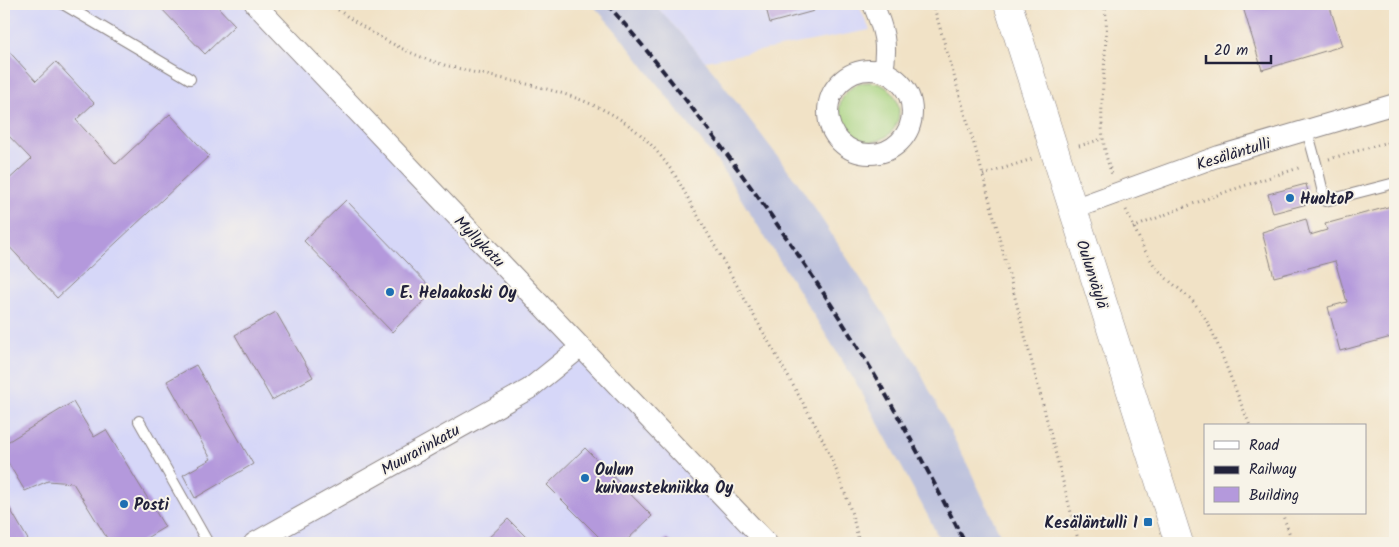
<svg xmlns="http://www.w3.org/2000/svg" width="1399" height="547" font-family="Kalam,sans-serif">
<rect width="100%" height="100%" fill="#f7f3e8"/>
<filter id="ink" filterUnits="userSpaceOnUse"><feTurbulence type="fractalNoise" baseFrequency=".02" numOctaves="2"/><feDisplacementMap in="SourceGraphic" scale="10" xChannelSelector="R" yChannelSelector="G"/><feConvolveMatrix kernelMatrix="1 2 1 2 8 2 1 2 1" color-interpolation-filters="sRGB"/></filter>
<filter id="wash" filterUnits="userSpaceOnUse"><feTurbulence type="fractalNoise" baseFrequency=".0096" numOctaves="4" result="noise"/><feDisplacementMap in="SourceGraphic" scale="20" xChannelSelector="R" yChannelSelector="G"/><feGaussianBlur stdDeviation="1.12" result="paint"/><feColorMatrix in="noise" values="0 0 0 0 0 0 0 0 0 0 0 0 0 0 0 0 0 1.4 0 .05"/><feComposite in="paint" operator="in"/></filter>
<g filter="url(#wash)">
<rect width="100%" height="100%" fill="#f1e2c6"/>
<!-- built -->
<path fill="#d6d7f8" d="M4 4H251L762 543H4Z
M654 4H858L870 30 705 61Z"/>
<!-- industrial -->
<path fill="#bec2dd" d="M592 4H654L705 61 798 183 914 360 971 472 1004 543H941L930 520 861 391 720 165 616 31Z"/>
<!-- green -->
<path fill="#a7d380" stroke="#647a5e" d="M839 112a30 30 0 1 1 60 0a30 30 0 1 1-60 0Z"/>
<g id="blocks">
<!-- building -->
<path fill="#b499dc" d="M157 4H215L235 25 205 54Z
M765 4H812L814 11 770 23Z
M1242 4H1329L1342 46 1262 70Z
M4 46 36 81 56 62 94 103 76 120 116 164 170 114 209 156 57 298 4 241V184L31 159 4 131Z
M1306 184 1311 203 1273 213 1268 194Z
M346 200 434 291 392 332 304 241Z
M1395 205V336L1340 351 1328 307 1347 302 1335 261 1274 277 1262 232 1306 219 1310 235 1327 230 1325 224Z
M276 312 313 377 272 400 235 335Z
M196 365 253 464 195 498 183 475 211 459 167 381Z
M73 402 94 437 106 430 165 527 138 543H110L73 483 48 481 25 491 4 456V444Z
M585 448 652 516 624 543H605L547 485Z
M9 507 30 543H4V510Z
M508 519 532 543H483Z
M667 538 673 543H661Z"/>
</g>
</g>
<g filter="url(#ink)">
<use href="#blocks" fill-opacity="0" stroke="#8a8280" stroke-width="1"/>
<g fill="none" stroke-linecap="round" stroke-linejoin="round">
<defs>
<path id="service" d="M63 4 190 79
M1307 130 1316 163 1325 201 1395 183
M139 421 208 543"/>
<path id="minor" d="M255 4 767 543
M873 4C884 30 888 44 883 72
M828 112a42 42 0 1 1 84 0a42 42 0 1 1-84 0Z
M1073 209 1219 156 1395 104
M254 543 529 389 581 347"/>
<path id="secondary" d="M1008 4 1179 543"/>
</defs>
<!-- service casing -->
<use href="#service" stroke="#8a8280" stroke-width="12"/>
<!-- minor casing -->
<use href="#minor" stroke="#8a8280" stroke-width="22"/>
<!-- secondary casing -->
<use href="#secondary" stroke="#8a8280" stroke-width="29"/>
<!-- path -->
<path stroke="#8a8280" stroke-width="3" stroke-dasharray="1 4" stroke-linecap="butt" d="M330 4C363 28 396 49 435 62 446 66 458 68 468 71 524 84 590 93 635 130 651 142 663 159 675 175L817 428C835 465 851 503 859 543
M933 4 983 175 1079 543
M1104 4C1108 20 1106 38 1105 54 1103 96 1096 134 1112 174
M1079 146 1102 139
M1329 159 1395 140
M983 175 1032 159
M1126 210 1144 249 1154 265 1166 278 1191 299 1203 314 1213 333 1250 426
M1133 228C1188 204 1245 185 1302 167
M1282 513 1293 543"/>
<!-- service -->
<use href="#service" stroke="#fff" stroke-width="10"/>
<!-- minor -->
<use href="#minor" stroke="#fff" stroke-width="20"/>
<!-- secondary -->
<use href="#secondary" stroke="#fff" stroke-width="28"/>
<!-- rail -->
<path stroke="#22223b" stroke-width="4" stroke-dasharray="8 4" stroke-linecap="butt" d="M607 4C647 49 684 97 720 145 775 219 827 295 874 374 906 429 936 486 965 543"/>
</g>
</g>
<!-- markers -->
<g fill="#1f6fb2" stroke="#f7f3e8" stroke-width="2">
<circle cx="1290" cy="198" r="5"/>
<circle cx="390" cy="292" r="5"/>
<circle cx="585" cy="478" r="5"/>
<circle cx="124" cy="504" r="5"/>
<rect x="1143" y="517" width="10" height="10" rx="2.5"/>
</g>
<g text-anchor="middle" stroke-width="4" stroke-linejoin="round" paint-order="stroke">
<!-- street labels -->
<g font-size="16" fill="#22223b" stroke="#f7f3e8">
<text transform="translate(1233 153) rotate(-17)" y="6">Kesäläntulli</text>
<text transform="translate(480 241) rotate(46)" y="6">Myllykatu</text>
<text transform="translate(1093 274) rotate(72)" y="6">Oulunväylä</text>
<text transform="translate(420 449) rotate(-29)" y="6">Muurarinkatu</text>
</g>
<!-- poi labels -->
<g font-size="16" font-weight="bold" fill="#22223b" stroke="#f7f3e8" text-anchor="start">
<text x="1300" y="204">HuoltoP</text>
<text x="400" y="298">E. Helaakoski Oy</text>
<text x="595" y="475">Oulun<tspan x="595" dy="18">kuivaustekniikka Oy</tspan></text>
<text x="134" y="510">Posti</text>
<text x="1138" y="528" text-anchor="end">Kesäläntulli I</text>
</g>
</g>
<!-- margin -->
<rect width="1399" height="547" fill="none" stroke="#f7f3e8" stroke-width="20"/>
<!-- legend -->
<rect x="1204" y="424" width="162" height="90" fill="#f7f3e8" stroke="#a29fa3"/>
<rect x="1214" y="441" width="25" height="8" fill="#ffffff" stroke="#a29fa3"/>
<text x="1249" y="450" font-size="15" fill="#22223b">Road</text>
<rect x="1214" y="466" width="25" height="8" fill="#22223b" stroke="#a29fa3"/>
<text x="1249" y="474" font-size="15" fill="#22223b">Railway</text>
<rect x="1214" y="487" width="25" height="15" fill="#b499dc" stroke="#a29fa3"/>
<text x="1249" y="500" font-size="15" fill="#22223b">Building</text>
<!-- scale -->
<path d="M1206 55v8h65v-8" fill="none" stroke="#22223b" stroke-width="2.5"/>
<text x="1214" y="55" font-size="15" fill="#22223b" stroke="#f7f3e8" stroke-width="4" paint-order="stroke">20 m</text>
</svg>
